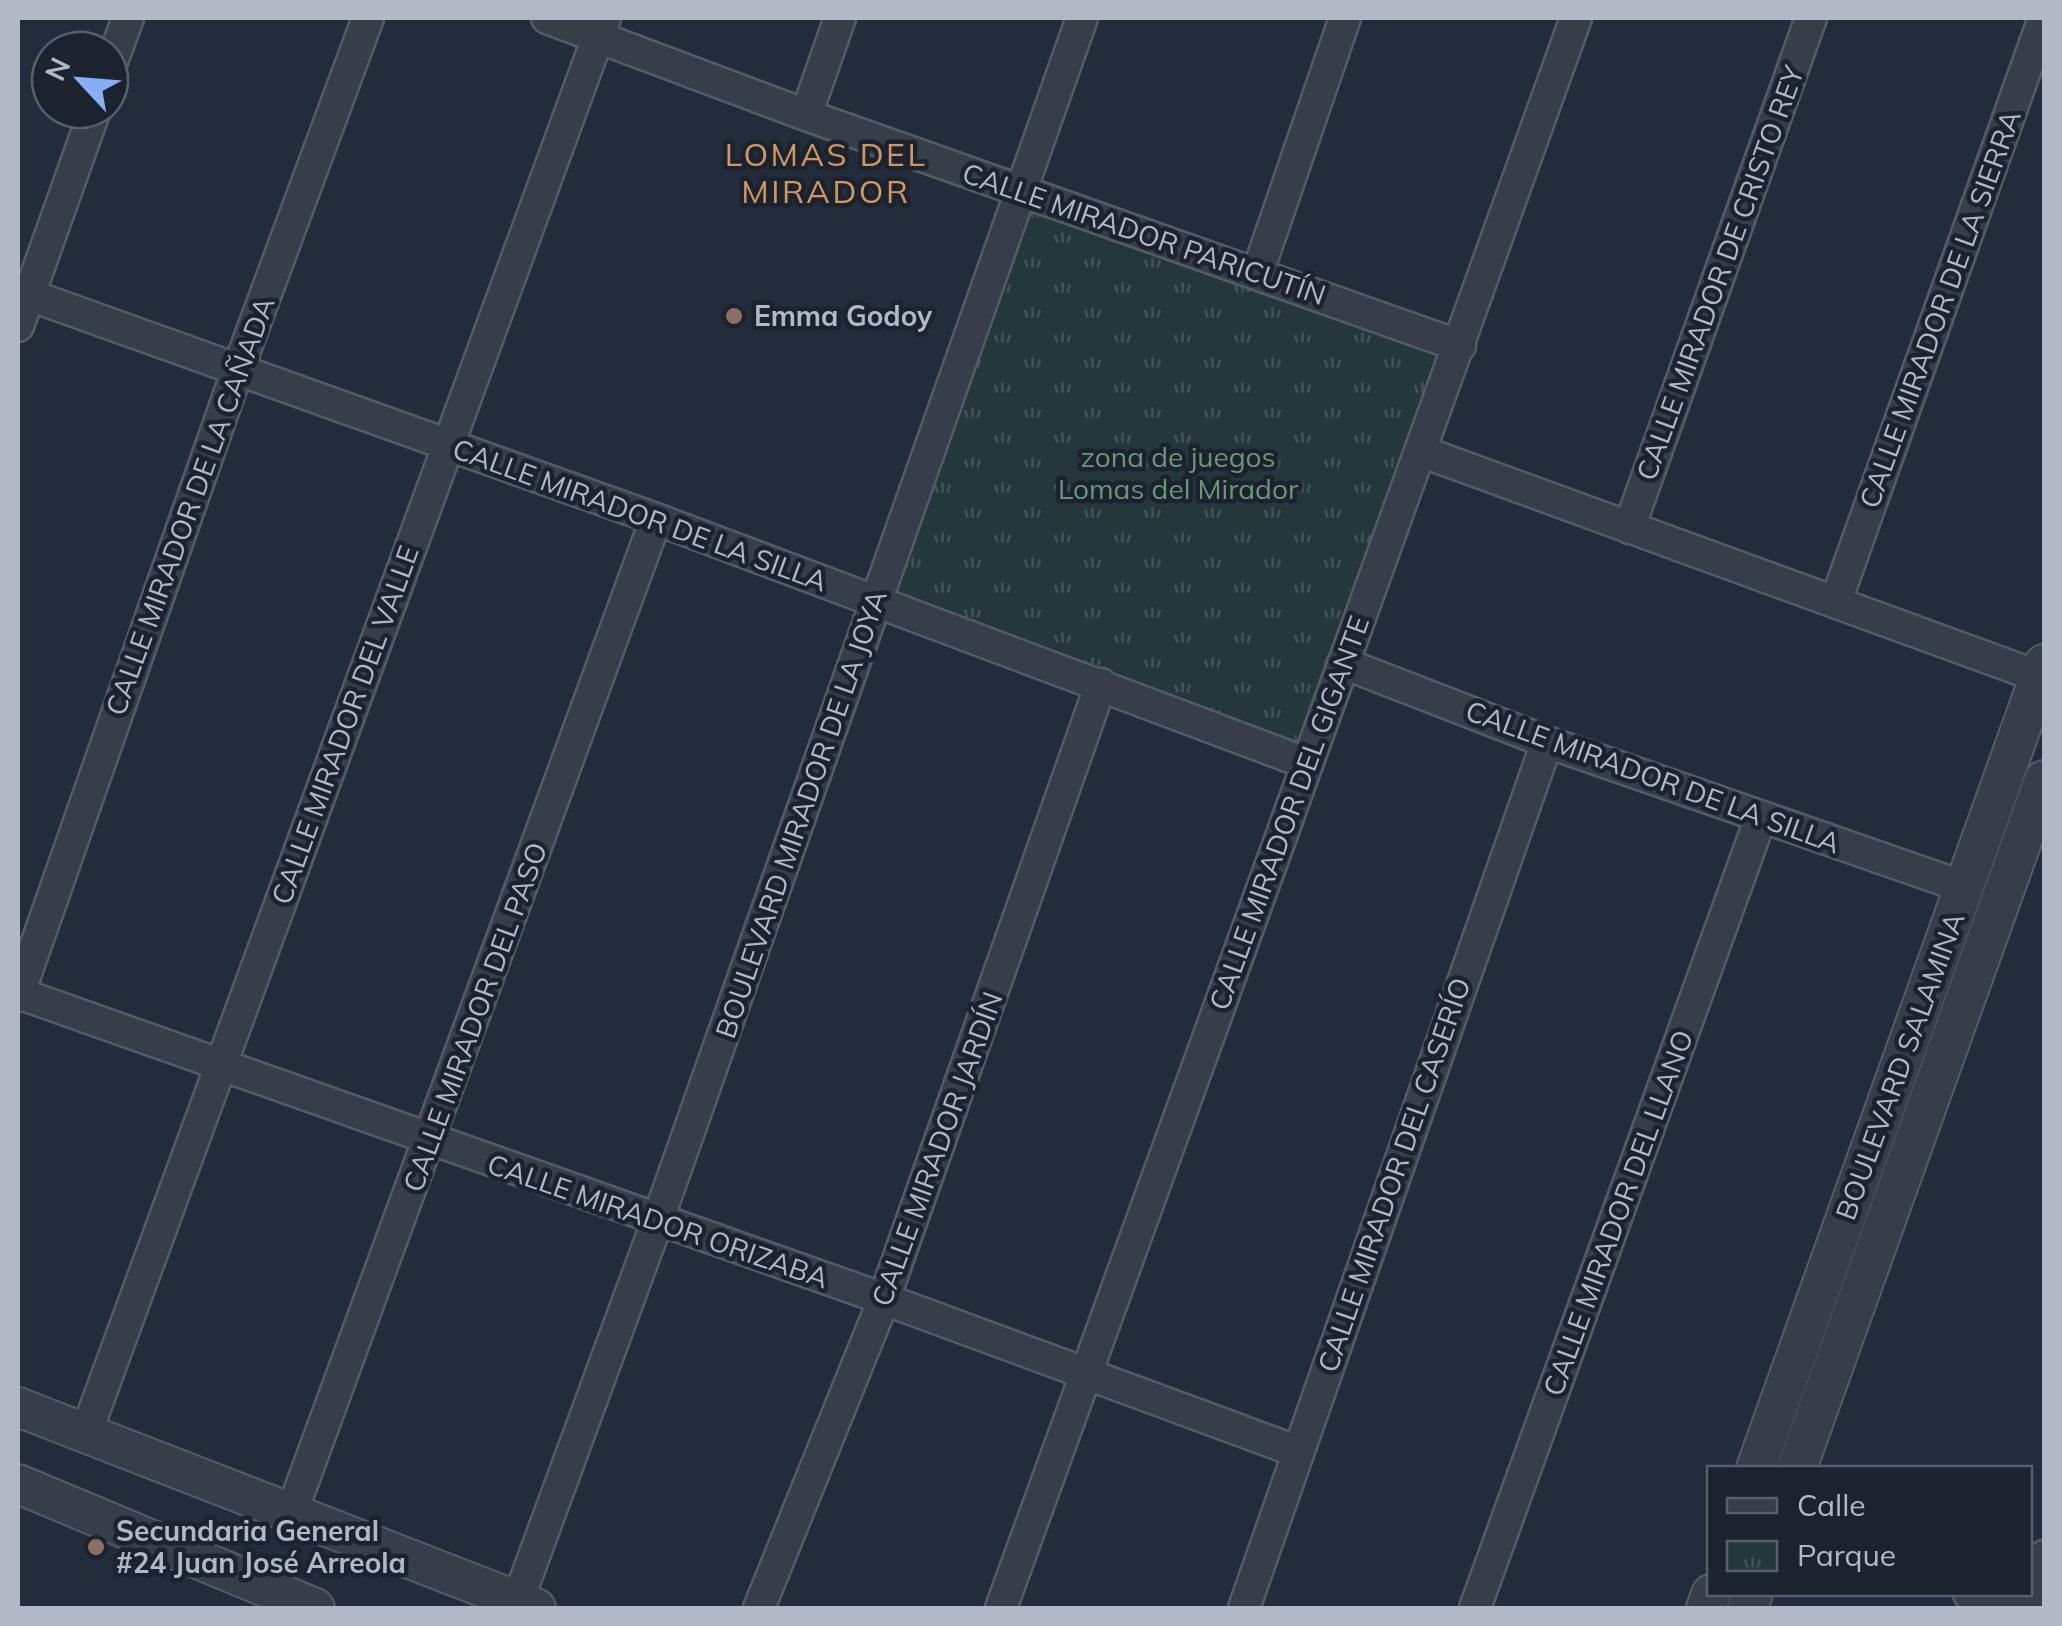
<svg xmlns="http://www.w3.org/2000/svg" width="2062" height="1626" font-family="Mulish,sans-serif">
<defs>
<pattern id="park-tufts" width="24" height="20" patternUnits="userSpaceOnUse" patternTransform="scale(2.5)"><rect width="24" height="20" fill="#24383b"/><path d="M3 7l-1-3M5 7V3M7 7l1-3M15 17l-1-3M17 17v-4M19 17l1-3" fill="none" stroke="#415356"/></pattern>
</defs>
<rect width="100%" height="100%" fill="#222c3a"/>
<!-- park -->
<path fill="url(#park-tufts)" d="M1015 184 1465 341 1316 756 875 598Z"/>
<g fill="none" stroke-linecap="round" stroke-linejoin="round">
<defs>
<path id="minor" d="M547 18 806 115 1460 346
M110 67 128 18
M806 115 840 18
M1257 274 1345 18
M18 291 656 519 1306 763
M18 326 95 110
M1423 452 2040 677
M1629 528 1811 18
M1836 601 2044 18
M1343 663 1547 742 1964 887
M18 993 884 1299 1296 1451
M18 996 238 369 368 18
M86 1433 605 18
M291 1514 656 519
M1969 1594 2015 1608
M515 1608 657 1222 1082 18
M759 1608 884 1299 1101 684
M1001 1608C1192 1078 1388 549 1576 18
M1244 1608 1547 742
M1475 1608 1761 817
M2026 1608 2044 1556"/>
<path id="tertiary" d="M18 1407 536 1608
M1756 1468 2044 664
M1797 1468 2044 780
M18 1484 315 1608
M1706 1608 1711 1594
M1747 1608 1753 1594"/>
</defs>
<!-- minor casing -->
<use href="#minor" stroke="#545c68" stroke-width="35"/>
<!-- tertiary casing -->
<use href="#tertiary" stroke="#545c68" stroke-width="42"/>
<!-- minor -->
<use href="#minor" stroke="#363e4a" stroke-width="30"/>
<!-- tertiary -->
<use href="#tertiary" stroke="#363e4a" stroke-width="38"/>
</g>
<!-- markers -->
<g fill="#8d6e63" stroke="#1b232f" stroke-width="4">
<circle cx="734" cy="316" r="10"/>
<circle cx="96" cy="1547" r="10"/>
</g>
<g text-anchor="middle" stroke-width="9" stroke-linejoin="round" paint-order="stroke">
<!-- street labels -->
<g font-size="28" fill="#b1b9c6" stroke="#1b232f">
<text transform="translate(1144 234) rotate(19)" y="10">CALLE MIRADOR PARICUTÍN</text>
<text transform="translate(1720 273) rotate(-70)" y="10">CALLE MIRADOR DE CRISTO REY</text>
<text transform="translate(1940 309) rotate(-70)" y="10">CALLE MIRADOR DE LA SIERRA</text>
<text transform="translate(190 506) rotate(-70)" y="10">CALLE MIRADOR DE LA CAÑADA</text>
<text transform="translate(640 515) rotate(20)" y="10">CALLE MIRADOR DE LA SILLA</text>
<text transform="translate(345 725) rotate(-70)" y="10">CALLE MIRADOR DEL VALLE</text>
<text transform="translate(1653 777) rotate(20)" y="10">CALLE MIRADOR DE LA SILLA</text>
<text transform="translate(1289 813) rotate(-70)" y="10">CALLE MIRADOR DEL GIGANTE</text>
<text transform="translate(801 814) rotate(-71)" y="10">BOULEVARD MIRADOR DE LA JOYA</text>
<text transform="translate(475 1017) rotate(-70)" y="10">CALLE MIRADOR DEL PASO</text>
<text transform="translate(1900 1066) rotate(-70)" y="10">BOULEVARD SALAMINA</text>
<text transform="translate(937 1149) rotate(-70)" y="10">CALLE MIRADOR JARDÍN</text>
<text transform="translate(1394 1175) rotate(-71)" y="10">CALLE MIRADOR DEL CASERÍO</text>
<text transform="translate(1618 1213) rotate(-70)" y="10">CALLE MIRADOR DEL LLANO</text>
<text transform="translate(658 1221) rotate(19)" y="10">CALLE MIRADOR ORIZABA</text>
</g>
<!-- poi labels -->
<g font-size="28" font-weight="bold" fill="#b1b9c6" stroke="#1b232f" text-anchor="start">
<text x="754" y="326">Emma Godoy</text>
<text x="116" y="1541">Secundaria General<tspan x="116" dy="32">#24 Juan José Arreola</tspan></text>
</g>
<!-- park labels -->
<g font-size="28" fill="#699775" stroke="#1b232f">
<text x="1178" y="467">zona de juegos<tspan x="1178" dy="32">Lomas del Mirador</tspan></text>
</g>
<!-- quarter labels -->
<g font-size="32" letter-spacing="2.5" fill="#d19661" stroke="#1b232f">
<text x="826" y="166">LOMAS DEL<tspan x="826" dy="37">MIRADOR</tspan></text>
</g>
</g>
<!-- border -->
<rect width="2062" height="1626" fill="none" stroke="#b1b9c6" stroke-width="40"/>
<!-- legend -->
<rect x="1707" y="1466" width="325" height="130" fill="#1b232f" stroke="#575f6b" stroke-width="2.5"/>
<rect x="1727" y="1498" width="50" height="15" fill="#363e4a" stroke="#575f6b" stroke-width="2.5"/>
<text x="1797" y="1516" font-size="30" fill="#b1b9c6">Calle</text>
<rect x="1727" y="1541" width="50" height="30" fill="url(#park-tufts)" stroke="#575f6b" stroke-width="2.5"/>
<text x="1797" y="1566" font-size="30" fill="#b1b9c6">Parque</text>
<!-- north arrow -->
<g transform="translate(80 80) rotate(296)"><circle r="48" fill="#1b232f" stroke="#575f6b" stroke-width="2.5"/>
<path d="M0-8L18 38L0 25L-18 38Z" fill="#87aef5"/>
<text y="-15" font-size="28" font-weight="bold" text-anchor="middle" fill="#b1b9c6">N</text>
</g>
</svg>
